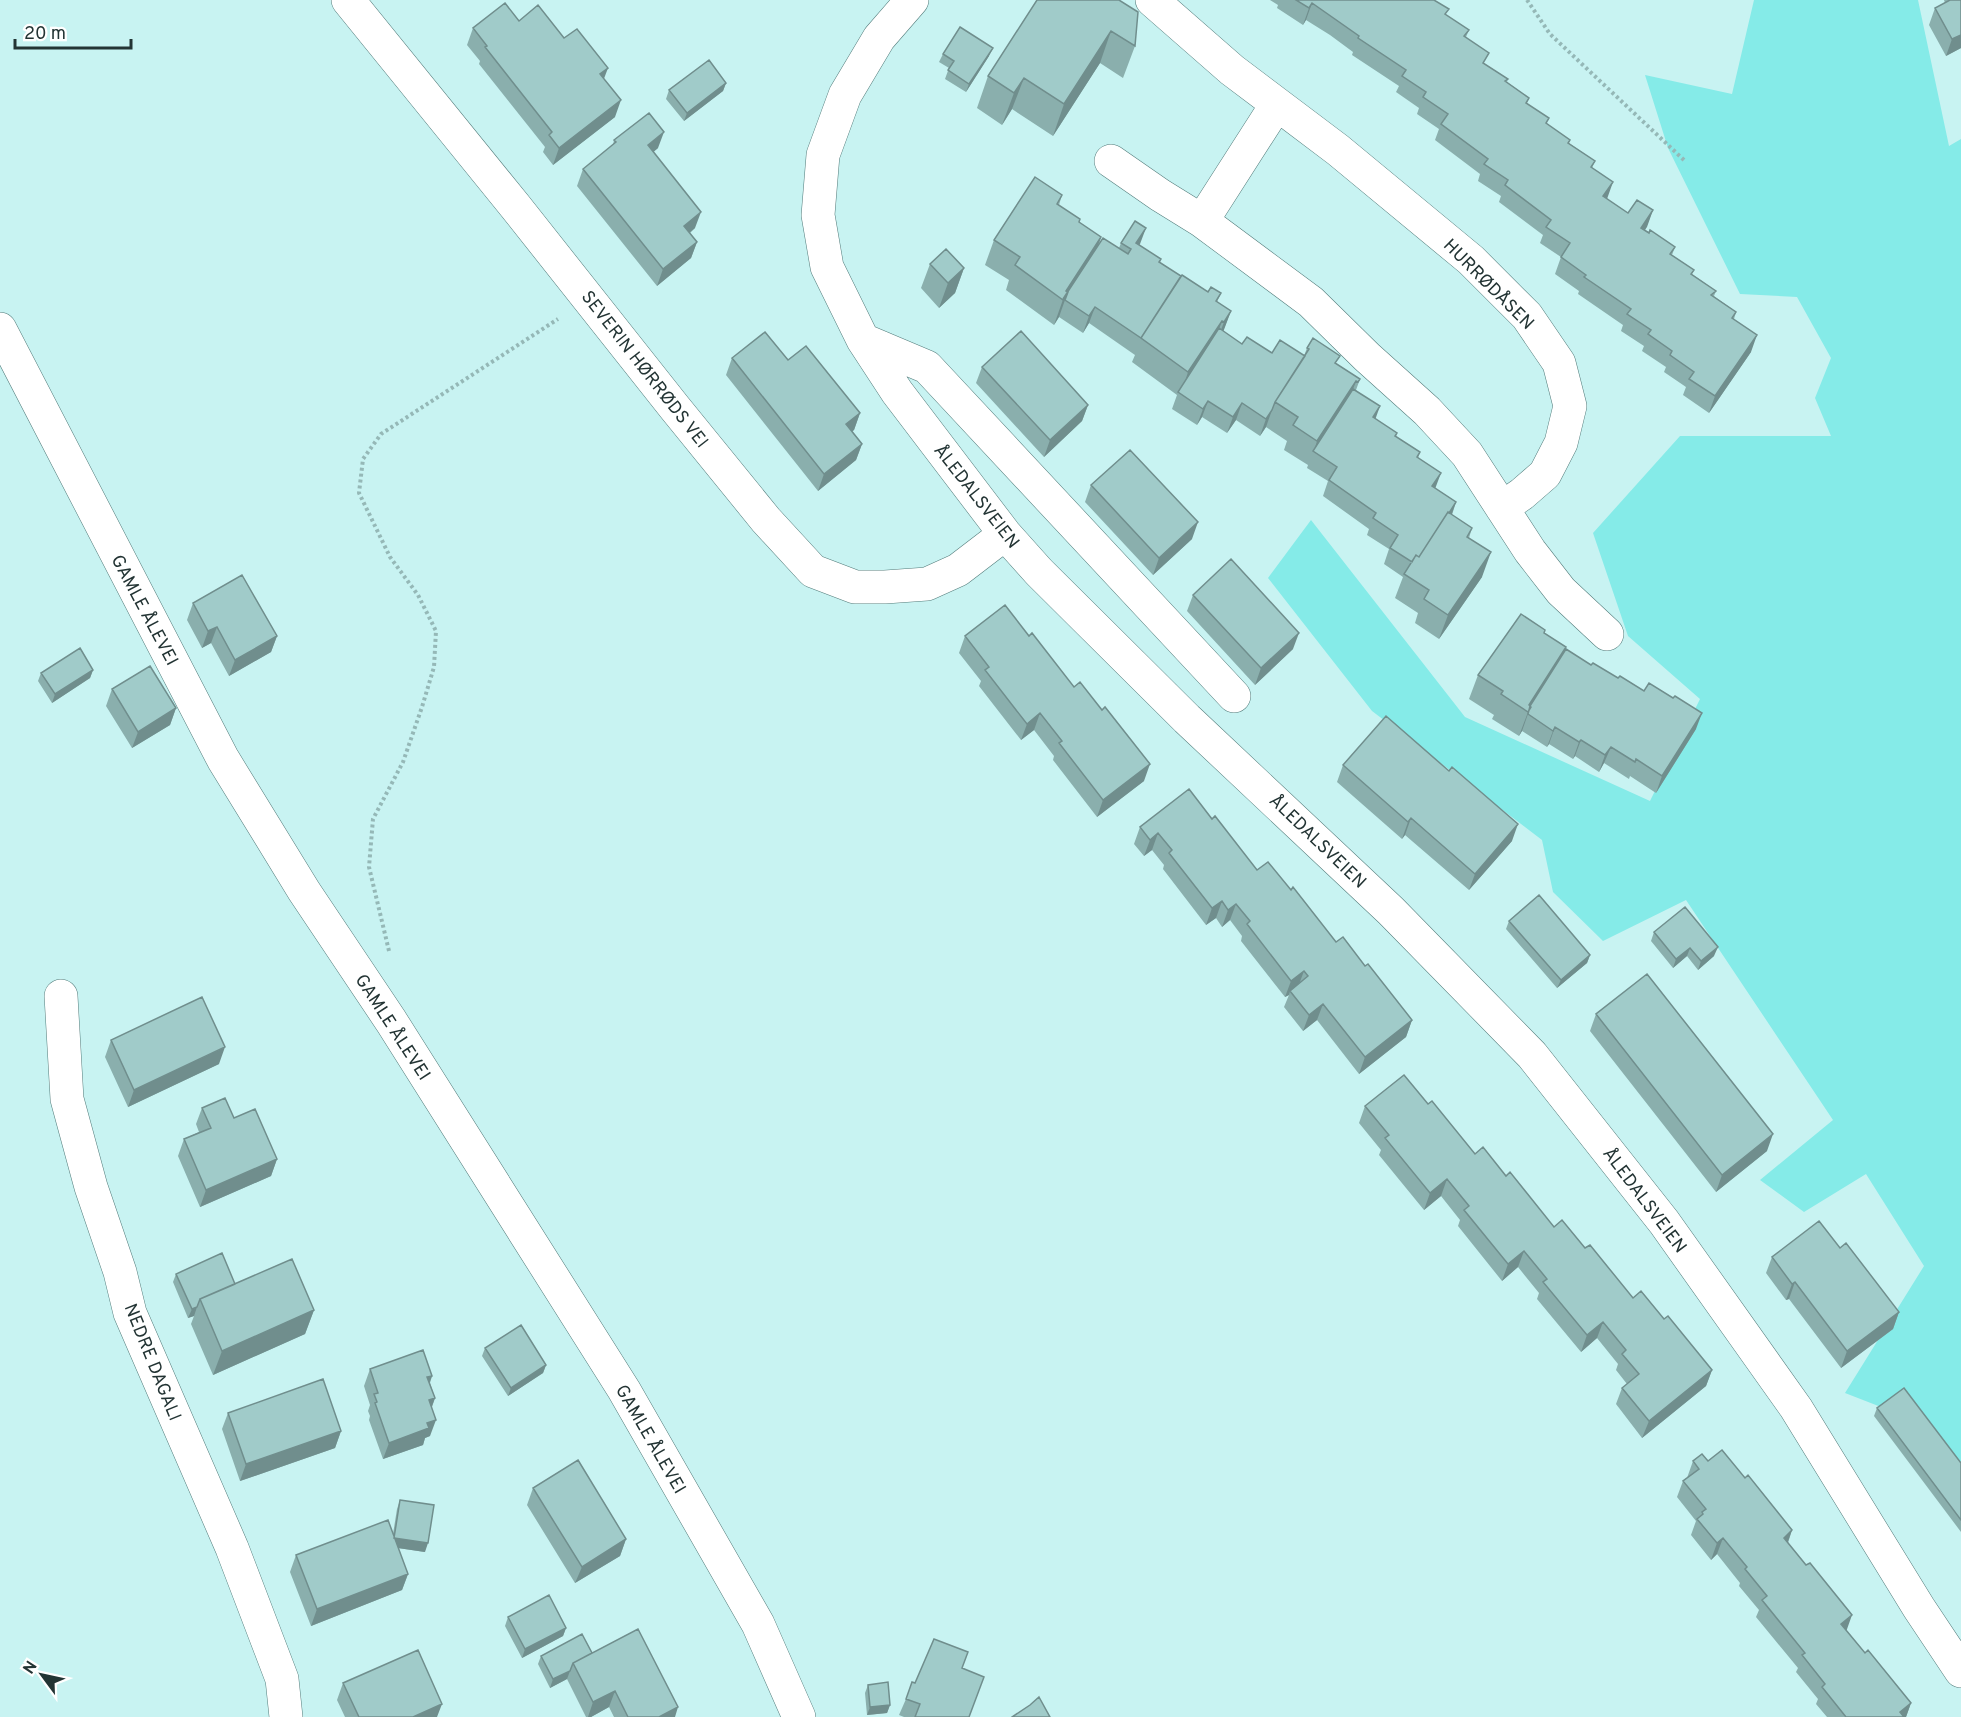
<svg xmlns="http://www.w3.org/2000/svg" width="1961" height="1717" font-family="Overpass,sans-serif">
<rect width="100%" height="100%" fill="#c8f3f2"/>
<!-- green -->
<path fill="#85ebe8" d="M1754 0H1918L1949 146 1961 139V1487L1899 1414 1845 1393 1924 1266 1866 1174 1804 1212 1760 1180 1833 1120 1686 900 1603 941 1553 892 1542 840 1372 711 1268 578 1311 520 1465 717 1650 801 1700 699 1628 636 1593 533 1680 436H1831L1815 398 1831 358 1797 297 1740 294 1668 148 1645 75 1732 94Z"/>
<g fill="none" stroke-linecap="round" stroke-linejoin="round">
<defs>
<path id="minor" d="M348 0 515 206 675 408 766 520 813 571 855 587H885L927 584 958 570 1005 534
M912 0 879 38 845 95 823 155 818 215 827 267 863 340 897 392 1005 534 1039 572 1187 719 1391 911 1532 1055 1664 1222 1796 1408 1919 1608 1961 1671
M1152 0 1232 70 1338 150 1471 260 1527 316 1559 363 1570 406 1561 443 1545 474 1522 494 1502 508
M1111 161 1160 195 1202 221 1311 302 1367 357 1427 411 1467 454 1530 551 1561 591 1607 634
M1202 221 1277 104
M863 340 927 367 1234 696
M61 996 67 1099 91 1187 120 1272 130 1313 232 1548 282 1679 286 1717"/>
<path id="major" d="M0 329 223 759 304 891 391 1021 624 1390 758 1624 799 1717"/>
</defs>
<!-- minor casing -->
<use href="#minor" stroke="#537c7b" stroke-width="34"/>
<!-- major casing -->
<use href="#major" stroke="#537c7b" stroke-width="34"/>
<!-- path -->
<path stroke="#95b8b7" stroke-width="4" stroke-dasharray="3 3" stroke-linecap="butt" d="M1527 0 1550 34 1685 161
M389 951 369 867 373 819 403 762 422 707 434 667 436 631 418 595 390 557 359 493 363 459 381 434 558 319"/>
<!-- minor -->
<use href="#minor" stroke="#fff" stroke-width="33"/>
<!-- major -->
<use href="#major" stroke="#fff" stroke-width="33"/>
</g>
<!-- wall -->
<path fill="#8aafad" d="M1119 0 1135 46 1123 78 1100 63 1053 136 1012 109 1002 125 977 108 988 76Z
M1270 0H1434L1446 16 1469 30 1466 37 1485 64 1508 79 1507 82 1529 98 1527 103 1547 124 1570 140 1569 143 1595 161 1592 168 1607 199 1628 213 1653 210 1645 230 1675 247 1672 255 1694 270 1692 274 1716 291 1714 296 1736 312 1734 319 1751 352 1709 413 1683 395 1686 387 1664 372 1666 367 1642 351 1644 346 1621 331 1623 325 1578 294 1579 291 1555 274 1561 257 1540 243 1543 235 1499 202 1501 196 1478 181 1480 174 1435 140 1439 129 1417 114 1419 108 1396 92 1399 86 1352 55 1353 52 1330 35 1306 20 1303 25 1277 8 1278 5Z
M1944 0H1961V48L1946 56 1929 25 1935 8 1945 3Z
M519 21 564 38 604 79 615 117 553 165 543 152 545 147 479 64 480 61 467 45 473 28Z
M943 54 989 56 966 92 945 79 949 68 939 62Z
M726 83 723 91 684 121 666 99 669 90Z
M614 140 658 148 653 152 695 228 690 233 697 242 691 258 657 286 577 186 583 169 613 145Z
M1062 195 1059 205 1079 223 1101 237 1099 245 1119 248 1121 243 1139 245 1161 259 1160 263 1208 292 1221 293 1217 302 1231 311 1223 331 1242 344 1272 353 1304 356 1307 348 1337 364 1360 379 1356 390 1375 419 1397 433 1396 437 1420 452 1418 458 1435 488 1456 502 1452 515 1472 528 1469 538 1482 577 1439 639 1415 623 1418 613 1395 598 1403 577 1384 564 1389 549 1367 535 1369 529 1323 496 1328 481 1307 468 1308 465 1284 450 1287 441 1266 427 1260 436 1236 420 1227 433 1202 417 1197 425 1172 409 1177 395 1132 362 1135 355 1089 323 1083 333 1059 317 1054 325 1006 290 1009 280 985 265 994 240Z
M930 264 964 268 955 293 939 308 921 288Z
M732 358 788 360 860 413 854 430 852 431 862 444 856 460 818 491 726 375Z
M982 367 1088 405 1082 421 1044 457 976 383Z
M1091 485 1192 539 1153 575 1085 502Z
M1193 595 1293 649 1255 685 1187 611Z
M193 603 277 636 271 652 229 676 211 643 202 648 187 620Z
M1544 633 1563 655 1591 665 1696 729 1656 793 1630 776 1629 779 1604 763 1599 772 1575 756 1573 759 1549 744 1547 747 1522 731 1519 736 1492 719 1494 715 1469 699 1478 675Z
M965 636 1144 781 1097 817 1053 760 1054 756 1034 730 1021 740 979 686 981 681 959 653Z
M93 670 90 678 52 703 38 681 41 673Z
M112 689 176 708 170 725 132 748 106 706Z
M1343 765 1512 841 1469 890 1405 835 1402 839 1337 782Z
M1212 819 1257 870 1291 890 1336 942 1365 966 1412 1020 1406 1037 1359 1074 1317 1020 1303 1031 1284 1007 1289 995 1285 997 1241 941 1242 936 1230 920 1222 927 1216 918 1206 925 1163 869 1164 865 1152 850 1144 856 1134 844 1140 827Z
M1509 921 1590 955 1587 963 1557 988 1506 929Z
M1654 932 1714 956 1698 970 1687 956 1673 968 1651 941Z
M1596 1014 1767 1151 1716 1192 1590 1031Z
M111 1040 219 1064 128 1107 105 1057Z
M1428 1104 1475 1154 1506 1176 1554 1227 1585 1248 1633 1298 1664 1319 1712 1370 1706 1386 1642 1438 1616 1404 1622 1388 1627 1384 1616 1370 1618 1364 1597 1338 1581 1352 1537 1299 1539 1293 1518 1267 1502 1281 1458 1226 1460 1220 1441 1196 1424 1210 1379 1155 1381 1150 1359 1123 1365 1106Z
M202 1108 234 1118 277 1159 271 1176 200 1207 178 1156 184 1139 199 1132 196 1124Z
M1840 1248 1899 1312 1893 1329 1841 1368 1789 1299 1786 1300 1766 1273 1772 1257Z
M176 1274 235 1284 314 1310 305 1334 213 1375 191 1324 194 1316 188 1318 173 1282Z
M485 1348 546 1365 543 1373 508 1396 482 1356Z
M370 1369 432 1376 430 1383 435 1398 432 1407 430 1436 425 1438 423 1445 383 1459 369 1420 370 1416 368 1411 370 1405 364 1386Z
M1877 1408 1961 1463V1532L1874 1416Z
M228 1413 341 1431 335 1448 240 1481 222 1429Z
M1693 1461H1708L1745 1478 1792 1530 1788 1543 1847 1631 1865 1653 1911 1703 1906 1717H1827L1816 1704 1818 1699 1796 1672 1798 1668 1756 1617 1759 1610 1739 1586 1740 1583 1717 1554 1711 1560 1691 1535 1696 1521 1677 1497 1683 1481 1687 1478Z
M533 1488 626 1539 620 1556 575 1583 527 1505Z
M400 1500 425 1552 398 1548 408 1574 402 1590 311 1626 290 1572 296 1555 393 1534 397 1509Z
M508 1617 566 1628 563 1636 522 1658 505 1626Z
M592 1653 675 1717H614L609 1707 591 1717H586L567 1679 550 1688 538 1664 541 1656Z
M962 1668 969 1717H904L899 1715 906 1699 915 1683Z
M343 1683 437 1717H345L337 1700Z
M868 1685 890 1705 887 1713 867 1715 865 1693Z"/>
<!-- shaded-wall -->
<path fill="#708e8d" d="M1312 3 1306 20 1303 25 1309 8Z
M1111 31 1100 63 1053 136 1064 104Z
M1961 35V48L1946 56 1952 39Z
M993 48 989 56 966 92 969 84Z
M608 68 602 84 600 74Z
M1024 78 1012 109 1002 125 1014 93Z
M726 83 723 91 684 121 687 113Z
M621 100 615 117 553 165 559 148Z
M664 132 658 148 642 162 648 145Z
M1613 182 1607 199 1603 196Z
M1653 210 1647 227 1635 244 1641 228Z
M701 212 695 228 678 242 684 226Z
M1146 228 1140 244 1130 260 1136 243Z
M1101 237 1092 261 1065 300 1059 317 1054 325 1066 291Z
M697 242 691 258 657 286 663 269Z
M964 268 955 293 939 308 948 283Z
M1095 307 1089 323 1083 333 1089 316Z
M1231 311 1222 335 1215 346 1224 322Z
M1222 321 1213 345 1181 394 1188 372Z
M1757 335 1751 352 1709 413 1715 396Z
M1356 381 1347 406 1314 451 1317 441Z
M1208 401 1202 417 1197 425 1203 409Z
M1242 403 1236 420 1227 433 1233 417Z
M1088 405 1082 421 1044 457 1050 440Z
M1380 406 1374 423 1373 417Z
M1272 410 1266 427 1260 436 1266 419Z
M860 413 854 430 840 441 846 424Z
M862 444 856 460 818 491 824 474Z
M1441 473 1435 489 1432 486Z
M1456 502 1450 519 1416 564Z
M1198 522 1192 539 1153 575 1159 558Z
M1491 552 1482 577 1439 639 1448 615Z
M217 627 211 643 202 648 208 631Z
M1299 633 1293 649 1255 685 1261 668Z
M277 636 271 652 229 676 235 660Z
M1566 647 1557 671 1528 714 1522 731 1519 736 1528 712 1529 705Z
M93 670 90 678 52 703 55 694Z
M176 708 170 725 132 748 138 732Z
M1040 713 1034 730 1021 740 1027 724Z
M1702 713 1696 729 1656 793 1662 776Z
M1555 727 1549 744 1547 747 1553 731Z
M1581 740 1575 756 1573 759 1579 742Z
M1611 747 1604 763 1599 772 1605 755Z
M1150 764 1144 781 1097 817 1103 800Z
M1411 818 1405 835 1402 839 1408 822Z
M1518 824 1512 841 1469 890 1475 874Z
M1158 833 1152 850 1144 856 1150 840Z
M1222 901 1216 918 1206 925 1212 908Z
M1236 904 1230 920 1222 927 1228 910Z
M1718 947 1714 956 1698 970 1701 961Z
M1690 948 1687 956 1673 968 1676 959Z
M1590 955 1587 963 1557 988 1561 980Z
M1304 971 1298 987 1290 991 1289 995 1285 997 1291 981Z
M1323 1004 1317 1020 1303 1031 1309 1015Z
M1412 1020 1406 1037 1359 1074 1365 1057Z
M225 1047 219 1064 128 1107 134 1090Z
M1773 1134 1767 1151 1716 1192 1722 1175Z
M277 1159 271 1176 200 1207 206 1190Z
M1447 1179 1441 1196 1424 1210 1430 1193Z
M1524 1251 1518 1267 1502 1281 1508 1264Z
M1795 1282 1789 1299 1786 1300 1792 1284Z
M197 1307 194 1316 188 1318 192 1309Z
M314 1310 305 1334 213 1375 222 1351Z
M1899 1312 1893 1329 1841 1368 1847 1351Z
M1603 1322 1597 1338 1581 1352 1587 1335Z
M546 1365 543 1373 508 1396 511 1388Z
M1712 1370 1706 1386 1642 1438 1649 1421Z
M432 1376 426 1392 427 1377Z
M435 1398 429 1414V1400Z
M436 1420 430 1436 425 1438 423 1445 383 1459 389 1443 427 1423Z
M341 1431 335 1448 240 1481 246 1464Z
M1792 1530 1786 1547 1784 1538Z
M394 1538 428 1543 425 1552 391 1547Z
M1723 1538 1717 1554 1711 1560 1717 1543Z
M626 1539 620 1556 575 1583 582 1567Z
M408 1574 402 1590 311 1626 317 1609Z
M1852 1615 1846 1632 1841 1624Z
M566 1628 563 1636 522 1658 525 1649Z
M570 1671 567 1679 550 1688 553 1679Z
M615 1691 609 1707 591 1717H588L593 1702Z
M1911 1703 1906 1717H1898L1900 1712Z
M442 1704 437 1717H413Z
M890 1705 887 1713 867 1715 870 1707Z
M678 1707 675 1717H659Z"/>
<!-- building -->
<path fill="#a0cbc9" stroke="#708e8d" stroke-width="1.5" d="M1037 0H1119L1138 12 1135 46 1111 31 1064 104 1024 78 1014 93 988 76Z
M1296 0H1434L1449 9 1445 14 1469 30 1464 36 1489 53 1483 63 1508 79 1505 81 1529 98 1526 103 1549 118 1546 123 1570 140 1568 143 1595 161 1591 167 1613 182 1603 196 1628 213 1637 200 1653 210 1641 228 1649 233 1650 230 1675 247 1670 254 1694 270 1691 274 1716 291 1711 295 1736 312 1732 318 1757 335 1715 396 1689 379 1694 372 1670 355 1672 351 1648 334 1651 330 1627 314 1631 309 1584 277 1586 275 1561 257 1570 243 1546 227 1551 220 1505 185 1508 180 1484 164 1488 159 1441 124 1448 114 1423 97 1426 92 1402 76 1406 70 1358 38 1359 36 1312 3 1309 8Z
M1950 0H1961V35L1952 39 1935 8Z
M505 3 519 21 538 5 564 38 577 29 608 68 600 74 621 100 559 148 549 135 552 132 485 47 487 46 473 28Z
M960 27 993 48 969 84 948 70 954 61 943 54Z
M709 60 726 83 687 113 669 90Z
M649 113 664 132 648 145 701 212 684 226 697 242 663 269 583 169 616 142 614 140Z
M1035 177 1062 195 1057 204 1080 219 1079 222 1101 237 1066 291 1068 292 1063 300 1015 265 1020 257 994 240Z
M1135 221 1146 228 1136 243 1161 259 1159 262 1181 276 1141 338 1095 307 1089 316 1065 300 1068 292 1063 299 1103 238 1128 254 1131 249 1121 243Z
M946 249 964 268 948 283 930 264Z
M1182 275 1208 292 1211 287 1221 293 1216 301 1231 311 1224 322 1222 321 1188 372 1141 338Z
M1219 328 1242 344 1247 337 1272 353 1280 340 1305 356 1275 402 1272 410 1266 419 1242 403 1233 417 1208 401 1203 409 1178 392Z
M1021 331 1088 405 1050 440 982 367Z
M765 332 788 360 806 346 860 413 846 424 862 444 824 474 732 358Z
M1313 338 1340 356 1335 363 1360 379 1358 382 1356 381 1317 441 1293 425 1298 417 1275 402 1309 349 1307 348Z
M1353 389 1380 406 1373 417 1397 433 1395 436 1420 452 1417 457 1441 473 1432 486 1456 502 1449 513 1448 512 1419 557 1416 555 1412 562 1390 548 1398 535 1373 518 1376 513 1329 480 1337 467 1313 451Z
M1130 450 1198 522 1159 558 1091 485Z
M1448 512 1472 528 1467 537 1491 552 1448 615 1424 599 1429 590 1404 574 1416 555 1419 557Z
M1231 559 1299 633 1261 668 1193 595Z
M242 575 277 636 235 660 217 627 208 631 193 603Z
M1005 605 1029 636 1032 633 1074 687 1080 682 1102 710 1105 707 1150 764 1103 800 1059 743 1062 741 1040 713 1027 724 985 670 989 667 965 636Z
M1521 614 1545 630 1544 633 1566 647 1529 705 1531 707 1528 712 1501 694 1503 691 1478 675Z
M80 648 93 670 55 694 41 673Z
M1566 649 1591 665 1593 663 1618 678 1620 676 1644 691 1649 683 1673 698 1675 696 1702 713 1662 776 1636 759 1635 762 1611 747 1605 755 1581 740 1579 742 1555 727 1553 731 1528 714 1530 706Z
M150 666 176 708 138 732 112 689Z
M1386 716 1449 771 1452 767 1518 824 1475 874 1411 818 1408 822 1343 765Z
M1189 789 1212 819 1215 816 1257 870 1268 862 1291 890 1293 887 1336 942 1343 937 1365 966 1368 964 1412 1020 1365 1057 1323 1004 1309 1015 1290 991 1308 976 1304 971 1291 981 1247 924 1250 921 1236 904 1228 910 1222 901 1212 908 1169 853 1172 850 1158 833 1150 840 1140 827Z
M1539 895 1590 955 1561 980 1509 921Z
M1685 907 1718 947 1701 961 1690 948 1676 959 1654 932Z
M1647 974 1773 1134 1722 1175 1596 1014Z
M202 997 225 1047 134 1090 111 1040Z
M1404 1075 1428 1104 1432 1101 1475 1154 1483 1147 1506 1176 1510 1172 1554 1227 1562 1220 1585 1248 1590 1245 1633 1298 1641 1291 1664 1319 1668 1316 1712 1370 1649 1421 1622 1388 1639 1374 1622 1354 1626 1350 1603 1322 1587 1335 1543 1282 1547 1279 1524 1251 1508 1264 1464 1210 1469 1206 1447 1179 1430 1193 1385 1138 1389 1135 1365 1106Z
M225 1098 234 1118 255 1109 277 1159 206 1190 184 1139 211 1128 202 1108Z
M1819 1221 1840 1248 1846 1243 1899 1312 1847 1351 1795 1282 1792 1284 1772 1257Z
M222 1253 235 1284 200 1299 197 1307 192 1309 176 1274Z
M292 1259 314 1310 222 1351 200 1299Z
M521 1325 546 1365 511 1388 485 1348Z
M423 1350 432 1376 427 1377 435 1398 429 1400 436 1420 427 1423 429 1428 389 1443 375 1403 377 1402 374 1394 378 1393 370 1369Z
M323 1379 341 1431 246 1464 228 1413Z
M1904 1388 1961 1463V1520L1877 1408Z
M1722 1450 1745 1478 1748 1475 1792 1530 1784 1538 1806 1565 1810 1563 1852 1615 1841 1624 1865 1653 1868 1650 1911 1703 1900 1712 1904 1717H1846L1822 1687 1825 1684 1802 1655 1805 1653 1762 1600 1767 1596 1745 1569 1747 1567 1723 1538 1717 1543 1697 1519 1703 1514 1702 1512 1706 1509 1683 1481 1699 1469 1693 1461 1702 1454 1708 1461Z
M578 1460 626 1539 582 1567 533 1488Z
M400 1500 434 1505 428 1543 394 1538Z
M388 1520 408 1574 317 1609 296 1555Z
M549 1595 566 1628 525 1649 508 1617Z
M638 1629 678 1707 659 1717H628L615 1691 593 1702 573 1663Z
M582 1634 592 1653 573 1663 570 1671 553 1679 541 1656Z
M934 1639 968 1652 962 1668 984 1677 969 1717H915L920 1704 906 1699 912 1682 915 1683Z
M418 1650 442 1704 413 1717H359L343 1683Z
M888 1682 890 1705 870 1707 868 1685Z
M1039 1697 1050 1717H1012L1030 1705Z"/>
<g text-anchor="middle" stroke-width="4.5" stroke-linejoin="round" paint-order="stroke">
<!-- street labels -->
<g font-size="18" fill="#233434" stroke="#fff">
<text transform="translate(1489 284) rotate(45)" y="6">HURRØDÅSEN</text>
<text transform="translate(645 369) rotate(52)" y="6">SEVERIN HØRRØDS VEI</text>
<text transform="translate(977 496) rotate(52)" y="6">ÅLEDALSVEIEN</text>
<text transform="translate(145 610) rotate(62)" y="6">GAMLE ÅLEVEI</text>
<text transform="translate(1318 841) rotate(44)" y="6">ÅLEDALSVEIEN</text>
<text transform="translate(393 1027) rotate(57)" y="6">GAMLE ÅLEVEI</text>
<text transform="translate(1645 1200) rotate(53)" y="6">ÅLEDALSVEIEN</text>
<text transform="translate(153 1362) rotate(68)" y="6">NEDRE DAGALI</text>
<text transform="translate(651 1439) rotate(60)" y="6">GAMLE ÅLEVEI</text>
</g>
</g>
<!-- north arrow -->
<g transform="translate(42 1675) rotate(303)" stroke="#ffffff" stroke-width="4.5" paint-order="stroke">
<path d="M0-4.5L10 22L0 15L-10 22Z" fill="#233434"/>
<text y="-9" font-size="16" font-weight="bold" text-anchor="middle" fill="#233434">N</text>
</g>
<!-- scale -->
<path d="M15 39v9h116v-9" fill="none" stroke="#233434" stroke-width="3"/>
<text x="24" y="39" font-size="18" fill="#233434" stroke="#ffffff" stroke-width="4.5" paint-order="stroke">20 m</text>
</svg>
